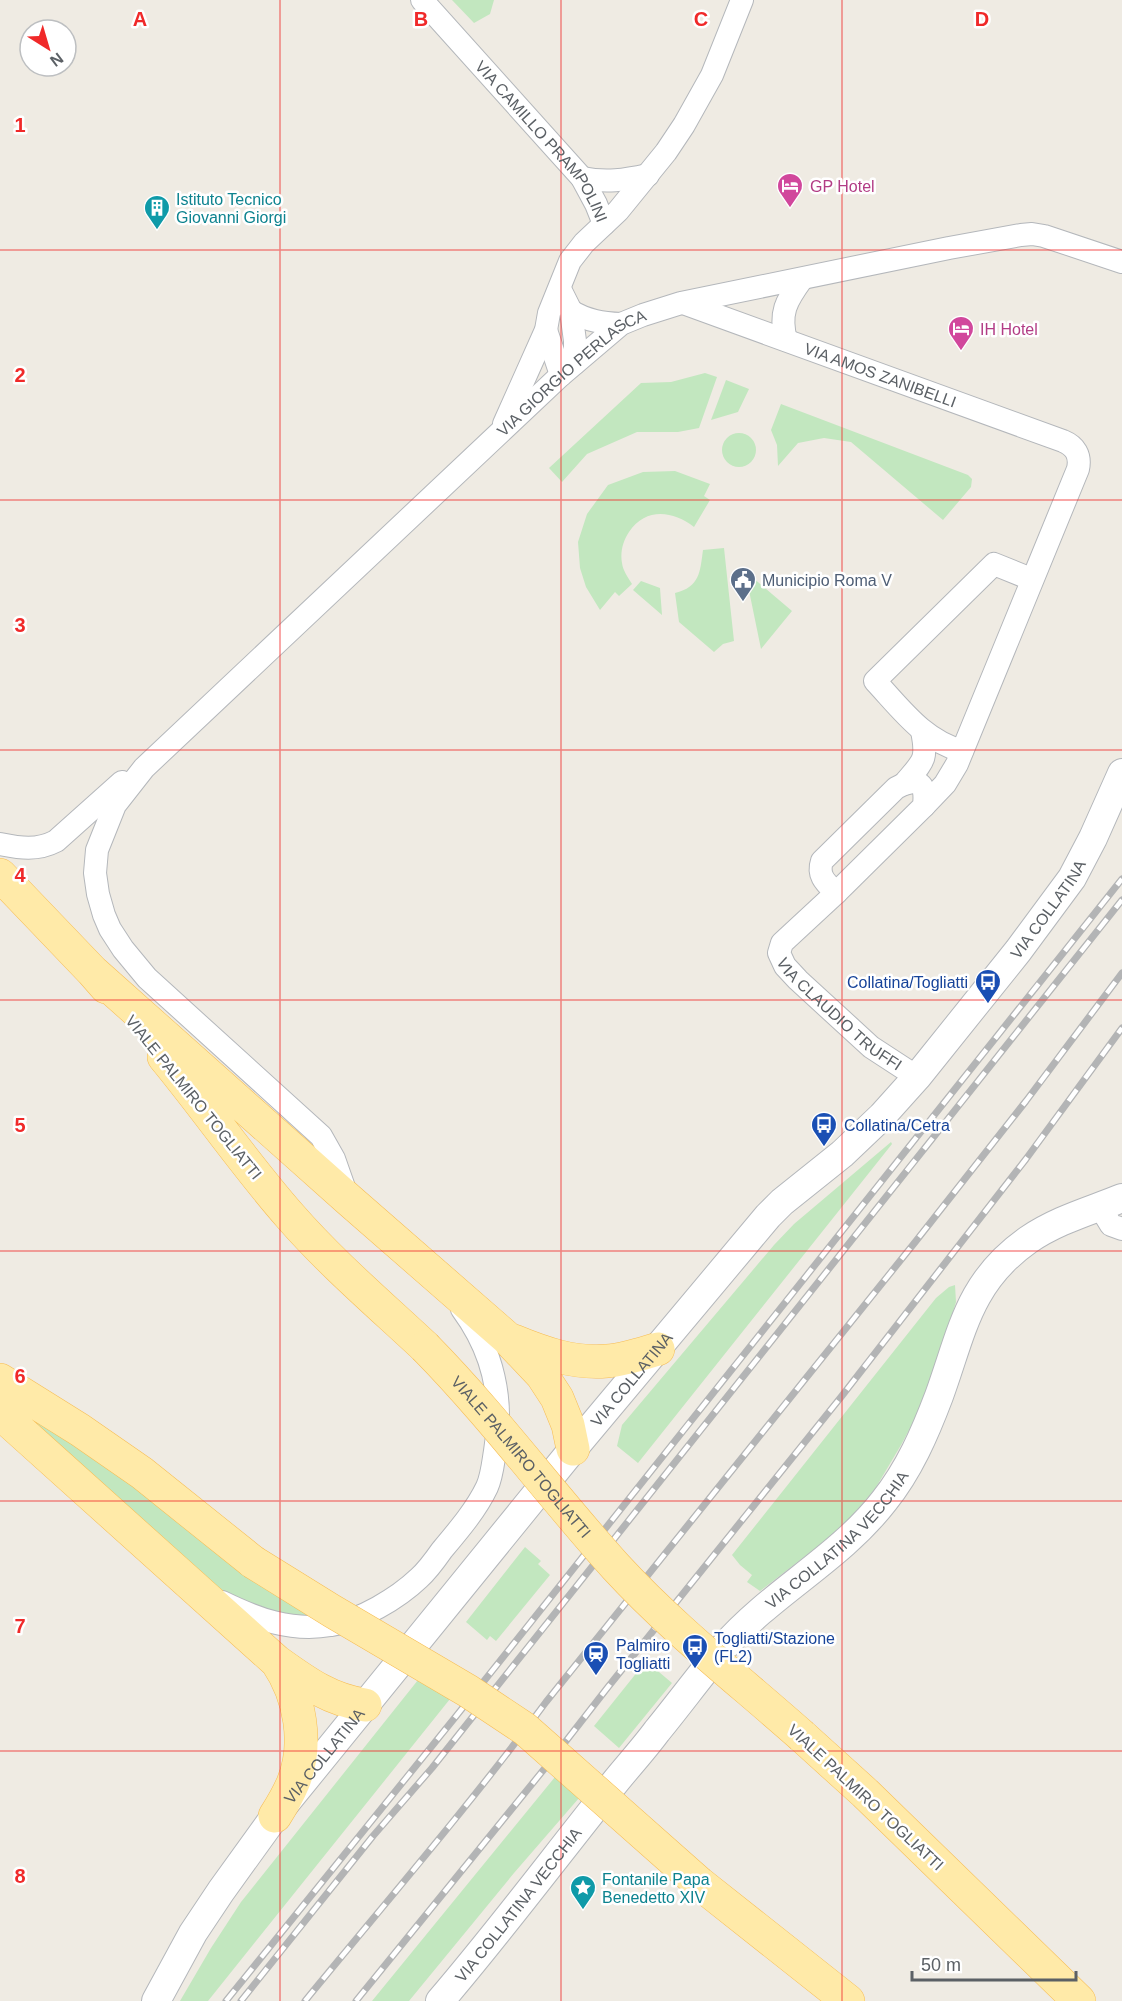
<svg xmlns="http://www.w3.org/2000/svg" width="1122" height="2001" font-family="Helvetica,sans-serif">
<rect width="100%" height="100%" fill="#efebe3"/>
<!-- green -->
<path fill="#c2e7bf" d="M452 0H494L490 14 474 23Z
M705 373 717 377 699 428 678 432H637L587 454 562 482 549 468 641 383 671 382Z
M726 380 749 389 738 412 711 420Z
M781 404 968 475 972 479 971 487 943 520 851 442 824 438 798 443 778 466 777 445 771 430Z
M722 450a17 17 0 1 1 34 0a17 17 0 1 1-34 0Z
M675 471 710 484 704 496 710 500 694 527C673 511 646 507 629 532 623 541 620 552 622 563 623 571 628 577 632 584L619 596 615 592 600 610 586 587 580 568 578 542 587 514 608 485 643 472Z
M724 548 734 641 723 644 714 652 679 622 675 593C700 587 700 572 703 550Z
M745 571 792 611 761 649Z
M641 581 660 588 662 615 633 590Z
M891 1142 892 1144 638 1463 617 1446 622 1425 774 1245 794 1224Z
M955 1285 956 1302 928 1395 901 1445 875 1489 851 1517 830 1537 760 1591 747 1582 752 1575 740 1565 732 1555 936 1298 949 1287Z
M14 1408 104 1460 316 1620 245 1605 218 1588Z
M525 1547 541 1561 538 1564 550 1575 496 1641 490 1636 487 1640 466 1622Z
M646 1661 672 1683 619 1748 594 1726Z
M418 1680 450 1699 208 2001H180L211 1948 241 1902Z
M555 1777 579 1798 514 1873 409 2001H372Z"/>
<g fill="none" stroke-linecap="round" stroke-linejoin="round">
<defs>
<g id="minor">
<path id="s1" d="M422 0 582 178 596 204 604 224"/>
<path d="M582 178C606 183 625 180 648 175"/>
<path d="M560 289 571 311 575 341V363"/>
<path id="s2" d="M683 303 1063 441C1075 446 1081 455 1078 469L957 764 945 784 924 806"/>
<path d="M571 311C587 321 603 323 621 324"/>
<path d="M546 330 561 375"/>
<path d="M786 340C779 313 786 301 802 279"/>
<path d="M504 424 546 330 549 313 570 261 584 243 618 211 666 152 684 125 712 75 742 0"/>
<path d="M962 751C923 740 902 710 875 681L994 564 1031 579"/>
<path d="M912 782C926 783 925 795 924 806L836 893C826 883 817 876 822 861L896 788 904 784Z"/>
<path d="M904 784C923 761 928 761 922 731"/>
<path d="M0 844C20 848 37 851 56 841L122 782"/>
<path id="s3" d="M836 893 782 943 779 953 785 966 798 980 871 1047 917 1077"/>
<path id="s4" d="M347 1196 334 1159 321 1136 147 978 123 949 110 929 104 915 98 894 95 873 97 850 115 805 144 768 561 375 621 324 643 315 681 303 949 248 1021 235 1032 234 1044 236 1122 262"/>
<path d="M1100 1207 1111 1225 1122 1229"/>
<path d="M222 1602C257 1619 291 1632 331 1625 360 1621 398 1598 419 1578 428 1570 435 1560 442 1550 458 1531 476 1510 487 1487 492 1476 493 1463 495 1451 504 1400 493 1351 462 1309"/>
</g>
<g id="tertiary">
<path id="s5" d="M156 2001 193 1933 221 1891 275 1816 573 1449 768 1216 782 1202 842 1154 882 1116 917 1077 1018 951 1072 878 1093 838 1122 773"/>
<path id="s6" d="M440 2001C500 1931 555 1857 612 1786 627 1767 643 1750 657 1731 680 1703 701 1674 724 1647 772 1592 839 1559 884 1501 909 1470 925 1433 939 1396 962 1333 968 1282 1028 1240 1057 1220 1090 1211 1122 1198"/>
</g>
<path id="primary" d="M0 875 92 971 106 987
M92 971 349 1200 506 1337 542 1375 557 1398 568 1425 573 1449
M164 1057C207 1109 245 1165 290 1216 331 1263 379 1304 425 1347
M514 1341C543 1353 574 1364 607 1361 624 1360 641 1354 658 1349
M0 1380 80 1430 142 1473 253 1562
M0 1413 276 1661C304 1681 329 1700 365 1705
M802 1736 865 1793 1079 2001
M275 1816C282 1805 288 1795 293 1783 309 1744 300 1696 277 1662
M699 1883 848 2001"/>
</defs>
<!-- minor casing -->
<use href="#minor" stroke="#b4b7bb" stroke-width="24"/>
<!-- tertiary casing -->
<use href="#tertiary" stroke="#b4b7bb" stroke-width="30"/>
<!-- primary casing -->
<use href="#primary" stroke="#f7bd55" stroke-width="34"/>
<!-- minor -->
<use href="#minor" stroke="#fff" stroke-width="22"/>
<!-- tertiary -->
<use href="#tertiary" stroke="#fff" stroke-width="28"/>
<!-- primary -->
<use href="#primary" stroke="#ffeaa8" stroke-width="33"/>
<defs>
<path id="rail" d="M226 2001 457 1715 1122 879
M241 2001 373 1836 432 1768 1122 900
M305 2001C386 1902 470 1805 546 1702L916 1241 1026 1101 1122 973
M356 2001 545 1768 608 1687 841 1397 1026 1159 1122 1028"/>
</defs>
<!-- rail casing -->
<use href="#rail" stroke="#b3b4b5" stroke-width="7"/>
<!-- rail -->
<use href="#rail" stroke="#fff" stroke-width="4.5" stroke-dasharray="14" stroke-linecap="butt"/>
<defs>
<g id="primary-bridge">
<path id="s7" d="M425 1347C493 1416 551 1495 616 1567 673 1629 740 1681 802 1736"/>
<path d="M253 1562 332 1611 468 1691 525 1729 699 1883"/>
</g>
</defs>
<!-- primary-bridge casing -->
<use href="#primary-bridge" stroke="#f7bd55" stroke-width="34" stroke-linecap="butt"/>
<!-- primary-bridge -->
<use href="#primary-bridge" stroke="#ffeaa8" stroke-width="33"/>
</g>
<!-- grid -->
<path fill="none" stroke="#f02929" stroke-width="1.5" stroke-opacity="0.55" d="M280 0V2001M561 0V2001M842 0V2001M0 250H1122M0 500H1122M0 750H1122M0 1000H1122M0 1251H1122M0 1501H1122M0 1751H1122"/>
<!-- icons -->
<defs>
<symbol id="hotel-pin" viewBox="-11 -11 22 30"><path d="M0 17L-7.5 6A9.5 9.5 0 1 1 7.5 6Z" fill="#d1479c" stroke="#fff"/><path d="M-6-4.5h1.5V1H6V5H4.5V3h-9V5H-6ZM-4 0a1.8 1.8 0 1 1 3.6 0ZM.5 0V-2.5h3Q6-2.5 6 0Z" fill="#fff"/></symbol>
<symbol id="building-pin" viewBox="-11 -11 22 30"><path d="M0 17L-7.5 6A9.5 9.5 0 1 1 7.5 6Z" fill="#0f9aa8" stroke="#fff"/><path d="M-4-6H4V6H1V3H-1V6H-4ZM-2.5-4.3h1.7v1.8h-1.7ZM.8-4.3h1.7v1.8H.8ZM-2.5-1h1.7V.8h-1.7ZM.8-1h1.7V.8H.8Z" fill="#fff"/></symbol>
<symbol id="civic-pin" viewBox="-11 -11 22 30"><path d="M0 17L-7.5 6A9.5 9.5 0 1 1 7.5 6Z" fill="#5c6f8a" stroke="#fff"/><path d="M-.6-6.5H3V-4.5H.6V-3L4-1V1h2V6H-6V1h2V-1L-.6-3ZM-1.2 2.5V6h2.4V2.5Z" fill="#fff"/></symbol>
<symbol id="bus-pin" viewBox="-11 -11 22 30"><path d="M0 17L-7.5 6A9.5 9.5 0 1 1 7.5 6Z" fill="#1a4fb4" stroke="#fff"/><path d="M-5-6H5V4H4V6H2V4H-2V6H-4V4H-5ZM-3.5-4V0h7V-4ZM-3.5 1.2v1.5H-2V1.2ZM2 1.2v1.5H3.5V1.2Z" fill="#fff"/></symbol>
<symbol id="station-pin" viewBox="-11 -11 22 30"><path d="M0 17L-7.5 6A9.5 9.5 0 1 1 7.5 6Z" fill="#1a4fb4" stroke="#fff"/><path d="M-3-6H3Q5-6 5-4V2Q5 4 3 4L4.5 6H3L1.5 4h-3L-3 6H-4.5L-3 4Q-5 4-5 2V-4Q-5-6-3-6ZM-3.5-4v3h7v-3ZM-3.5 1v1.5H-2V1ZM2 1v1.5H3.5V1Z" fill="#fff"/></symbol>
<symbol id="sight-pin" viewBox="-11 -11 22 30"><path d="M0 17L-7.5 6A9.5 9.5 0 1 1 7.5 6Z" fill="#0f9aa8" stroke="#fff"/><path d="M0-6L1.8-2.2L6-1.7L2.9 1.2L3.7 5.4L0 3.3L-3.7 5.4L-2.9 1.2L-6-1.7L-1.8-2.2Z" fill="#fff"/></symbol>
</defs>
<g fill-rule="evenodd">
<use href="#hotel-pin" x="775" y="171" width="30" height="40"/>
<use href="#building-pin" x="142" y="193" width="30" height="40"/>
<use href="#hotel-pin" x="946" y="314" width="30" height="40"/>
<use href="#civic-pin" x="728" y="565" width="30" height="40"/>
<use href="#bus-pin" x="973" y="967" width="30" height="40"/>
<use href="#bus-pin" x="809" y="1110" width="30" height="40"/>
<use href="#bus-pin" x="680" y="1632" width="30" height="40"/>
<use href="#station-pin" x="581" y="1639" width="30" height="40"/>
<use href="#sight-pin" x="568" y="1873" width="30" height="40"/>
</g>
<g text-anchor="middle" stroke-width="5" stroke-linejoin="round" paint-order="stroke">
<!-- street labels -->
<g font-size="16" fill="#5b6065" stroke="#fff">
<text dy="6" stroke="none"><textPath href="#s1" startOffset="186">VIA CAMILLO PRAMPOLINI</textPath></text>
<text dy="6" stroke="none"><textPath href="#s4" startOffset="1122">VIA GIORGIO PERLASCA</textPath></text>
<text dy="6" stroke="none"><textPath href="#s2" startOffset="210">VIA AMOS ZANIBELLI</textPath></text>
<text dy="6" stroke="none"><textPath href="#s5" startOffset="1414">VIA COLLATINA</textPath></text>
<text dy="6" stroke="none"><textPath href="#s3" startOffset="171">VIA CLAUDIO TRUFFI</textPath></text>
<text transform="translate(194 1097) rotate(51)" y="6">VIALE PALMIRO TOGLIATTI</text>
<text dy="6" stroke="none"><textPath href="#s5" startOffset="784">VIA COLLATINA</textPath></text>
<text dy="6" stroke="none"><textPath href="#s7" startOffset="146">VIALE PALMIRO TOGLIATTI</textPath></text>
<text dy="6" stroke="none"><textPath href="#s6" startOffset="610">VIA COLLATINA VECCHIA</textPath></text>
<text dy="6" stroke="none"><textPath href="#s5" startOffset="298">VIA COLLATINA</textPath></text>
<text transform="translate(866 1797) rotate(43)" y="6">VIALE PALMIRO TOGLIATTI</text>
<text dy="6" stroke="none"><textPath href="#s6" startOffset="124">VIA COLLATINA VECCHIA</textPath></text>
</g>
<!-- hotel labels -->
<g font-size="16" fill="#b23c85" stroke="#fff" text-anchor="start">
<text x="810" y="192">GP Hotel</text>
<text x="980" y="335">IH Hotel</text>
</g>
<!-- culture labels -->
<g font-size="16" fill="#0d838f" stroke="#fff" text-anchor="start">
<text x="176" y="205">Istituto Tecnico<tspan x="176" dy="18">Giovanni Giorgi</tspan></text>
<text x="602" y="1885">Fontanile Papa<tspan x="602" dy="18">Benedetto XIV</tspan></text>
</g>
<!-- service labels -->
<g font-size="16" fill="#4e5e75" stroke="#fff" text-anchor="start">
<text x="762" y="586">Municipio Roma V</text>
</g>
<!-- transit labels -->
<g font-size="16" fill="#164399" stroke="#fff" text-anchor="start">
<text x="968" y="988" text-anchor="end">Collatina/Togliatti</text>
<text x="844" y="1131">Collatina/Cetra</text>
<text x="714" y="1644">Togliatti/Stazione<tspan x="714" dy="18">(FL2)</tspan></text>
<text x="616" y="1651">Palmiro<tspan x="616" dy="18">Togliatti</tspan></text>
</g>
</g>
<g font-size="20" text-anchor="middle" font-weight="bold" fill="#f02929" stroke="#fff" stroke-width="5" stroke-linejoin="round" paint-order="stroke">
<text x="140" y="26">A</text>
<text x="421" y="26">B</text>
<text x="701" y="26">C</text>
<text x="982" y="26">D</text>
<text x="20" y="132">1</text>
<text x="20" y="382">2</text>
<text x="20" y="632">3</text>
<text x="20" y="882">4</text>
<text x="20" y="1132">5</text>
<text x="20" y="1383">6</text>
<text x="20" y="1633">7</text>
<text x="20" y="1883">8</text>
</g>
<!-- north arrow -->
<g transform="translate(48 48) rotate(143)"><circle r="28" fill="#ffffff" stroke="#bdbfc1" stroke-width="1.5"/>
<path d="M0-4.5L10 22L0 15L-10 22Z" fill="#f02929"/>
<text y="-9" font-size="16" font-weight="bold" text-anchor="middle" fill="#5b6065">N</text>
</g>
<!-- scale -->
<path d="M912 1971v9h164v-9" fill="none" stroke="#5b6065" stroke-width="3"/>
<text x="921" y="1971" font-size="18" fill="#5b6065" stroke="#ffffff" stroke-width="4.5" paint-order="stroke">50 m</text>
</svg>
